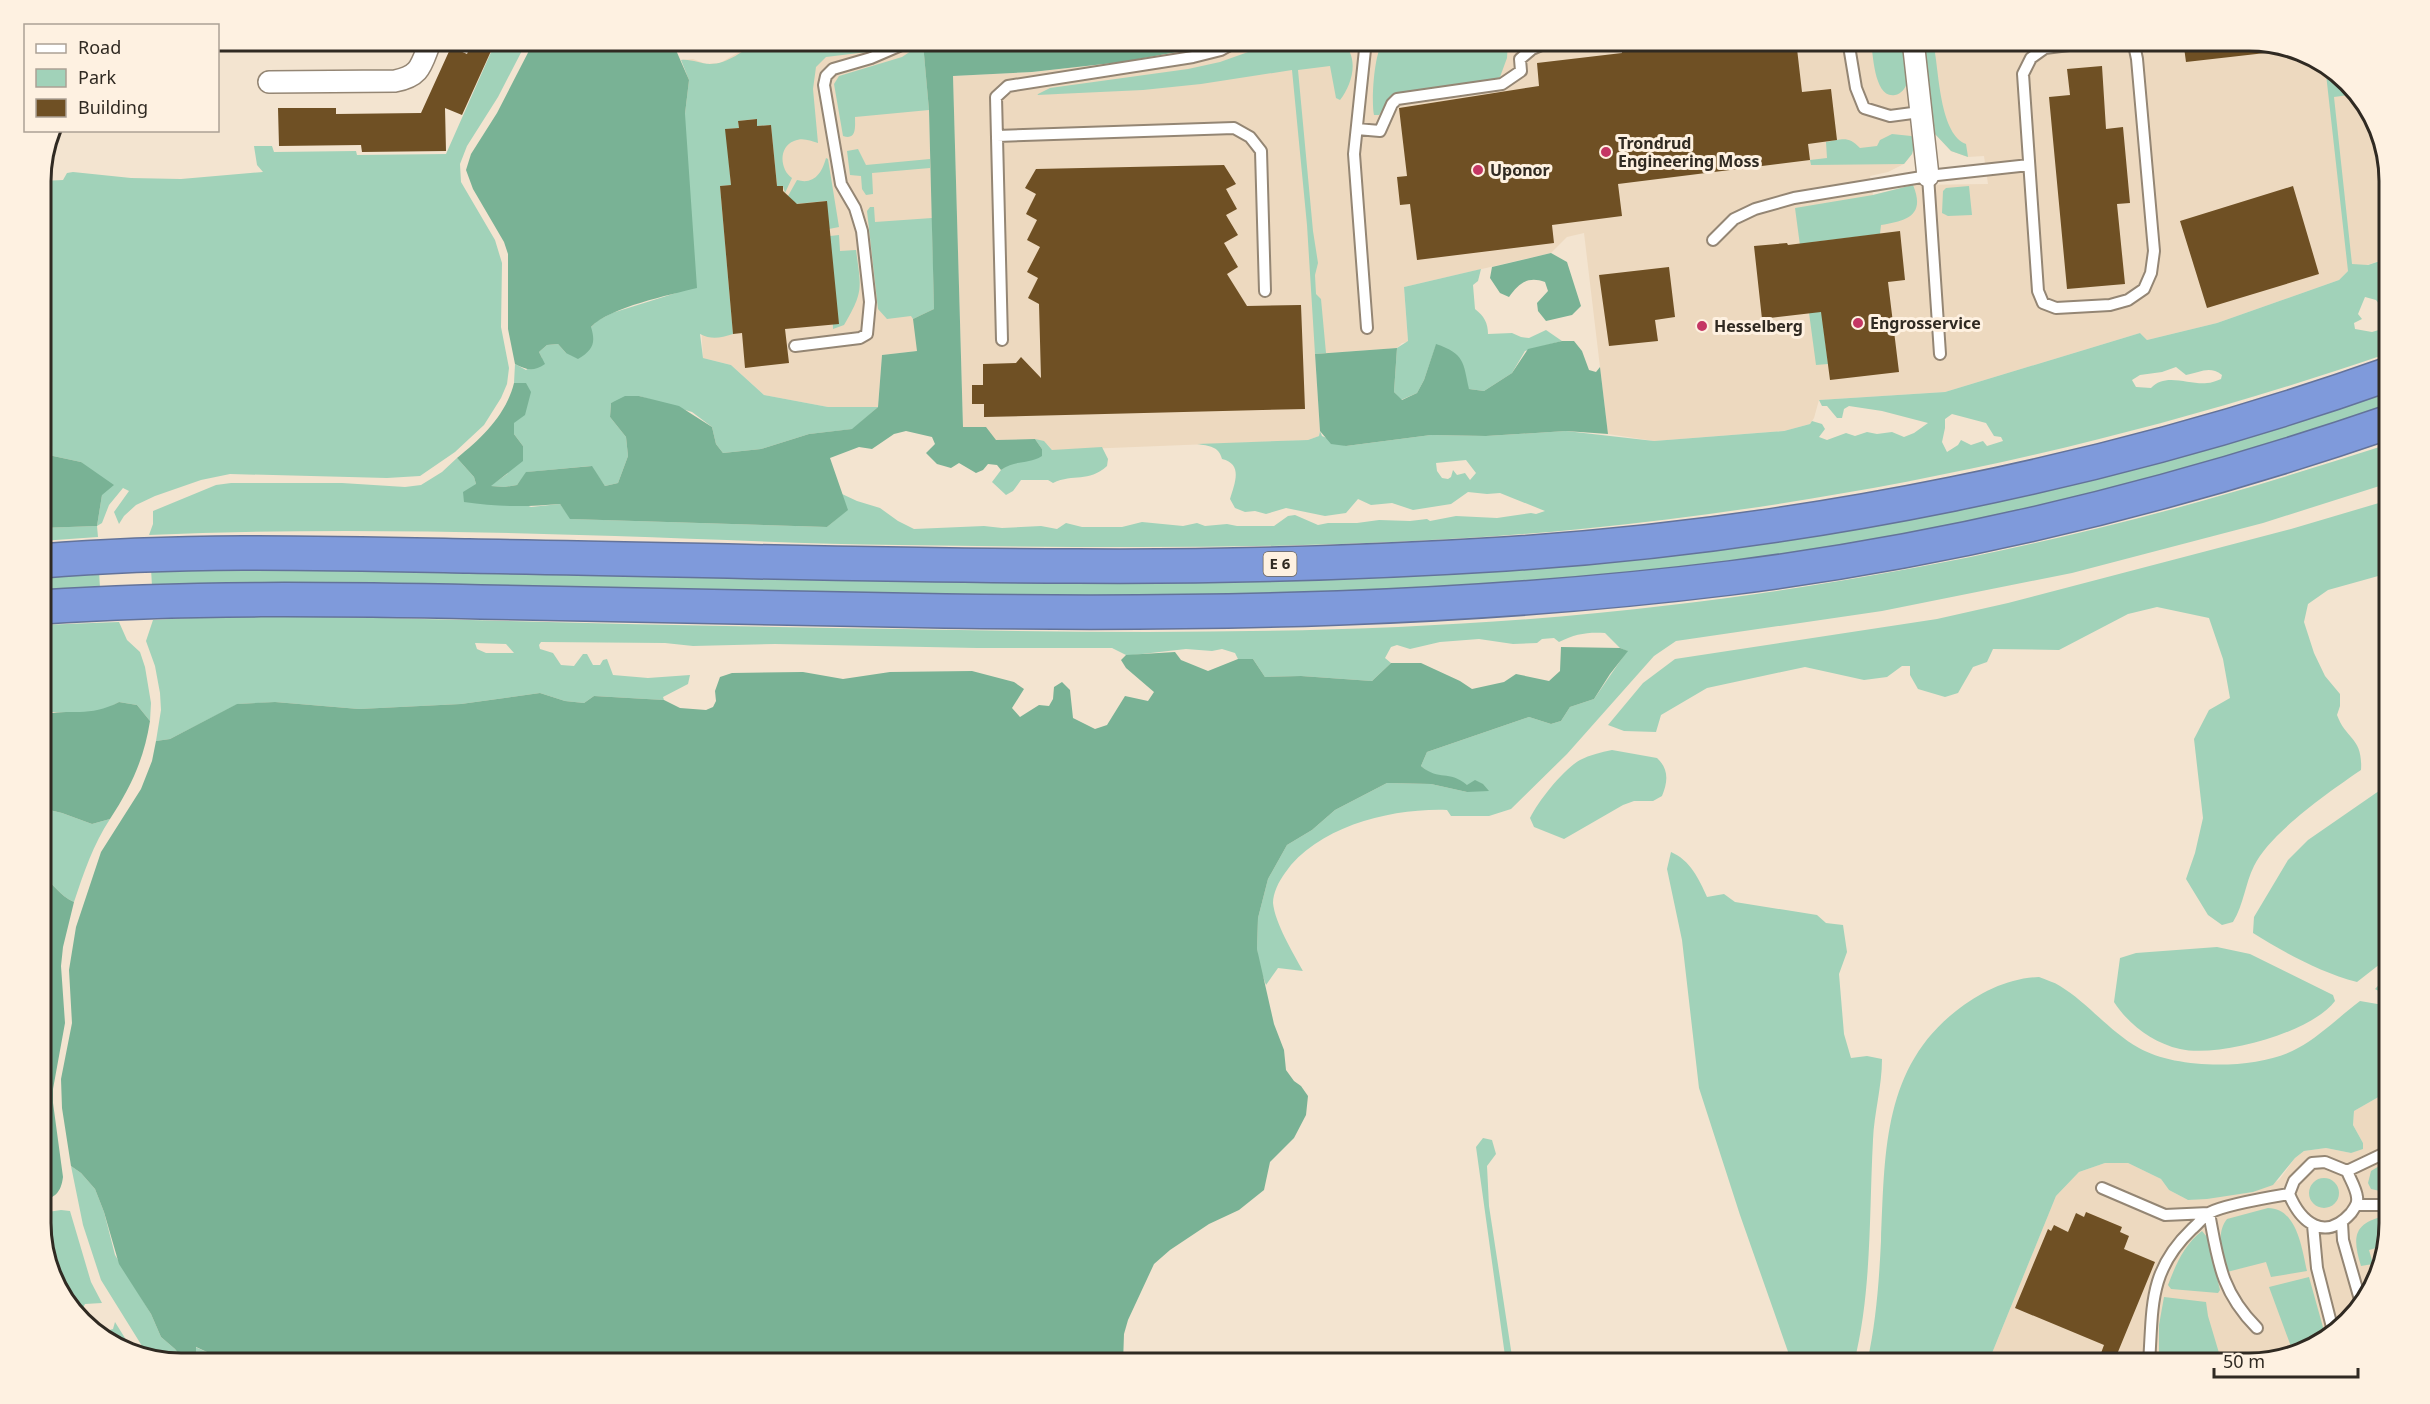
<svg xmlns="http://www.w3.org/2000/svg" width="2430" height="1404" font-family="'Noto Sans',sans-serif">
<rect width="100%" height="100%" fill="#f3e4d0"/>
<!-- built -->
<path fill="#edd9bf" d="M916 40 923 43 929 110 934 309 917 351 882 355 878 407H828L764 395 731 365 703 358 686 69 681 60 693 59 706 64 720 63 758 41Z
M1296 41H1905L1916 139 1912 154 1904 164 1888 172 1870 176 1873 195 1913 185 1988 184 1984 156 1968 157 1951 151 1935 134 1924 41H2249L2319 59 2366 103 2389 172V258L2348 271 2339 280 2217 323 2147 340 2140 333 1945 392 1819 400 1814 418 1810 424 1784 431 1654 441 1608 434 1584 233 1567 237 1551 253 1404 287 1408 342 1402 343 1397 348 1315 354 1320 431 1319 436 1308 440 1060 450H1052L1048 445 1035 439 996 440 963 427 953 76 1032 72 1122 62 1217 45Z
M2389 1091V1223L2371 1293 2319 1344 2249 1363H1988L2056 1196 2079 1172 2105 1163H2128L2161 1179 2169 1190 2188 1200 2253 1192 2279 1180 2295 1158 2304 1151 2326 1148 2351 1153 2363 1143 2353 1125 2354 1111Z"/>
<!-- green -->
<path fill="#a1d2b9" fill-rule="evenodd" d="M496 41H527L498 97 467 146 460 164 461 182 495 240 502 263 501 327 509 368 507 384 501 398 484 425 455 452 420 476 387 478 230 474 201 480 155 496 136 505 124 516 119 524 114 512 129 491 123 488 109 505 102 523 97 526 98 537 41 541V528L97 526 102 495 81 462 53 456 41 450V181L63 180 67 173 73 172 131 178 181 179 263 172 257 165 254 146H272L274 152 356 151 357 155 446 154Z
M758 41H900L867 52 826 57 816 67 813 89 818 143C810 141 803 137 794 141 778 147 780 170 792 178L785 193 783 186H777L771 125 757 126 756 119 738 121 739 128 726 129 731 185 720 186 733 334C720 338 712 340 700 334L703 358 731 365 764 395 828 407H878L853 429 809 434 761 449 723 453 716 444 712 427 692 412 639 396 611 403 610 417 626 437 628 456 618 483 605 486 591 466 527 472 517 485 504 487 490 486 507 474 523 446 514 434V422L526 383H514L515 364 526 370 542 358 539 352 547 345 558 344 566 353 597 321 612 313 676 293 685 114 689 80 681 60C692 59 700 64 710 64 728 64 744 50 758 41Z
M1279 41H1341C1360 56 1353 83 1340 100L1336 98 1330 66 1298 70 1313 231 1318 263 1315 275 1316 294 1321 299 1326 353 1315 354 1307 225 1292 70 1201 84 1143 90 1036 95 1050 88 1188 69 1220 62Z
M1384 41H1508L1507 58 1500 77 1489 82 1401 94 1391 97 1379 115H1374C1371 102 1374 50 1384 41Z
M1871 41H1905C1906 53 1911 70 1907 82 1906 88 1901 94 1895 95 1874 99 1873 53 1871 41Z
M1924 41H1938L1935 53C1939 77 1941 135 1966 144L1968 157 1951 151 1935 134Z
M923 43 929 110 855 117C855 126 857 141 843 136L834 84 839 76 902 57Z
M2325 65 2332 71 2333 83 2345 88 2349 95 2334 97 2352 264 2368 265 2389 258V353C2124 444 1860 501 1581 529 1355 551 1126 548 899 545 804 544 710 539 615 536 460 531 305 528 149 535L153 524V511L216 485 231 483H342L405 487 421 485 442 472 457 458 474 477 476 484 531 507 560 504 571 519 827 527 847 510 842 494 857 501 880 508 898 521 914 529 984 526 1002 528 1041 526 1057 529 1066 523 1082 527H1122L1142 522 1183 526 1197 523 1205 526 1227 524 1237 526H1274L1288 516 1295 515 1318 525 1328 523H1357L1379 520 1410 521 1427 519 1430 521 1456 516 1497 518 1531 513 1536 514 1545 511 1500 493 1487 494 1468 492 1451 504 1413 510 1392 503 1371 505 1358 499 1346 513 1325 516 1286 508 1266 514 1255 511 1245 512 1235 508 1230 499C1234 485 1244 464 1222 459 1219 446 1209 446 1197 444L1308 440 1319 436 1320 431 1322 436 1346 446 1431 435 1486 436 1566 431 1654 441 1784 431 1810 424 1812 421 1822 424 1825 429 1819 437 1827 440 1846 433 1855 436 1867 432 1877 434 1892 432 1904 437 1914 433 1928 423 1882 411 1849 406 1844 409 1842 418H1837L1827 406H1822L1819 400 1945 392 2140 333 2147 340 2217 323 2339 280 2348 271ZM2365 297 2376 300 2387 314 2382 329 2372 332 2355 329 2354 323 2362 319 2358 314ZM2176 367 2186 375C2200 373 2209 365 2222 375L2221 379C2216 381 2211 383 2207 383 2189 385 2165 372 2151 388L2136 387 2132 380 2140 375 2162 372ZM1952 414 1986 423 1994 436 2001 437 2003 441 1987 446 1983 441 1971 445 1961 440 1958 445 1947 452 1942 442 1945 428V419ZM1466 460 1476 473 1470 480 1465 473 1457 475 1453 470 1451 477 1448 479 1442 478 1437 471 1436 463Z
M1892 134 1911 136 1916 139 1912 154 1904 164 1811 165 1810 160 1827 158 1826 142C1844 139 1848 136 1860 148L1877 146 1880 140Z
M858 149 866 165 930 159V168L872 173 873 194 866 195 862 189 861 176 850 175 847 151Z
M826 158 828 159 839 227 829 229 826 201 785 205 790 198 788 196 797 180C814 185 822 173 826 158Z
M1913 185C1926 216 1906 221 1881 225L1880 234 1813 242 1828 364 1816 365 1795 208 1873 195Z
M1969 186 1972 215 1948 216 1942 213 1943 191 1946 188Z
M870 207H874L875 222 932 218 934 309 913 319 911 316 887 319 878 309 867 211Z
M839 235 840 251 856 250C861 288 864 291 844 325L833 329 830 236Z
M1481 269 1478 281 1473 285 1475 309C1484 316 1488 323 1488 334L1512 333 1521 337 1529 338 1546 330 1562 341 1525 351 1512 373 1484 391 1469 389 1436 345 1424 380 1417 393 1401 400 1394 392 1397 348 1408 341 1404 287Z
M2389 388V409L2164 478 1962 525 1713 566 1510 587 1122 599 152 586 151 569 1585 561Z
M1035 439 1044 441 1052 450 1102 447 1108 459 1107 466C1088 483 1074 473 1053 483L1048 480H1021L1013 491 1006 495 992 482 1001 470 1011 463 1022 461 1042 449Z
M2389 444V483L2263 523 2072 573 1882 611 1676 641 1654 656 1567 754 1511 809 1489 816H1451L1447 810C1392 808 1318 826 1285 873 1279 881 1273 893 1273 903 1275 923 1293 953 1303 971L1278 968 1266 985 1259 966 1257 949 1258 918 1268 879 1287 845 1312 830 1335 810 1387 783 1431 784 1467 792V785L1432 775 1421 766 1427 752 1529 717 1551 724 1561 721 1570 707 1594 699 1627 651 1620 648 1605 633C1587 632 1575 634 1559 642L1554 638 1542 639 1537 643 1513 644 1479 639 1440 642 1410 649 1397 645 1391 647 1385 658 1391 663 1372 681 1301 676 1265 677 1253 659H1238L1235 653 1222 649 1212 651 1186 649 1133 655H1126L1112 648H977L775 644 693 646 665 643 541 642 539 645 540 649 553 653 561 665 574 666 583 654H587L593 665H600L603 660 607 659 613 675 648 678 690 675 688 684 663 697 664 700 594 696 584 703 565 701 540 693 461 704 359 709 275 702 238 704 170 739 156 741 161 710 160 693 155 666 146 641 153 620C258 613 365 618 470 620 614 624 758 627 901 629 1157 634 1417 636 1671 605 1814 588 1956 563 2095 529 2195 505 2292 475 2389 444ZM475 643 506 644 514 653H486L477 649Z
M2389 500V573L2328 590 2308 604 2304 622 2314 653 2325 676 2340 694V706L2337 715C2346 740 2363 737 2361 770 2330 791 2270 833 2254 866 2245 884 2244 904 2233 922L2222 925 2208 915 2186 879 2195 853 2203 818 2194 739 2209 710 2230 698 2223 659 2209 618 2157 607 2128 614 2059 650 1993 649 1987 662 1973 667 1958 693 1945 697 1918 689 1910 675V666H1902L1887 677 1864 680 1805 667 1707 688 1661 715 1656 732 1624 731 1608 725 1643 683 1675 659 1937 619 2008 603 2291 529Z
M99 571 100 588 41 591V572Z
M119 622 127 640 140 652 145 667 151 703 150 721 137 705 119 702 104 710 86 713 53 712 41 715V648L48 650 51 648 50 644 41 643V625Z
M1612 750 1657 758C1669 769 1668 782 1662 796L1653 801H1634L1623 805 1564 839 1534 827 1530 818C1539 800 1563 770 1580 760 1590 755 1601 752 1612 750Z
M2389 784V836L2379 839 2389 881V957L2357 982C2320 972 2285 953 2253 933L2254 917 2288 860 2308 840Z
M41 808 62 813 92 824 110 819C93 845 84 872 74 902 60 896 53 883 41 875Z
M1671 852C1690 860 1699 879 1707 897L1724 894 1735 902 1817 915 1826 923 1843 925 1847 952 1839 974 1844 1034 1851 1058 1867 1056 1882 1059C1882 1087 1874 1113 1873 1140 1869 1214 1872 1291 1854 1363H1792L1740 1215 1699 1088 1682 940 1667 869Z
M2217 947 2250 954 2333 995 2335 1001C2311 1033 2218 1058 2180 1049 2153 1043 2129 1025 2114 1002L2120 958 2136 953Z
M2389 974V994L2382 993 2375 989Z
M2039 977C2046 980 2054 982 2060 986 2088 1003 2110 1032 2139 1048 2177 1070 2260 1070 2298 1048 2319 1037 2340 1016 2360 1001L2389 1006V1091L2354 1111 2353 1125 2363 1143V1149L2351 1153 2326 1148 2304 1151 2295 1158 2273 1185 2253 1192 2207 1199 2188 1200 2169 1190 2161 1179 2128 1163H2105L2079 1172 2056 1196 1988 1363H1867C1876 1323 1879 1282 1881 1241 1885 1155 1882 1069 1956 1011 1980 992 2009 978 2039 977Z
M1483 1138 1492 1140 1496 1154 1487 1166 1489 1206 1513 1363H1506L1476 1147Z
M2389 1160V1193L2371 1189 2368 1183 2371 1171Z
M71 1166 81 1173 95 1189 104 1212 115 1255 151 1314 161 1337 175 1349 186 1363 147 1354 101 1280 83 1225Z
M2309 1193a15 15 0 1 1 30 0a15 15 0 1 1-30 0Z
M2268 1208C2297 1208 2302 1249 2307 1271L2271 1277 2266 1262 2227 1272C2223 1255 2215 1234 2227 1219Z
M61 1210 70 1211 91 1282 102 1303 85 1304 82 1310 88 1321 102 1332 113 1329 115 1322 133 1351 111 1345 64 1301 41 1232V1213Z
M2389 1215 2383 1246 2369 1250 2373 1264 2361 1266C2351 1234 2355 1222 2389 1215Z
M2202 1231 2207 1237 2220 1290 2218 1293 2171 1289 2168 1285C2176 1264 2184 1245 2202 1231Z
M2309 1277 2326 1338 2322 1342 2293 1352 2269 1287Z
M2164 1297 2206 1302 2208 1316 2222 1363H2159V1325Z
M195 1347 207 1352H218L217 1363H196Z
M472 1357 510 1363H455Z"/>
<!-- forest -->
<path fill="#79b295" d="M933 40 1177 42V52L1122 62 1032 72 953 76 963 427H986L996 440 1035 439 1042 449V456C1028 465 1016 459 1001 470L997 465 988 464 983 470 976 473 959 463 951 468 937 464 926 453 935 444 932 437 906 431 894 434 872 449 859 447 830 458 848 510 827 527 570 519 560 504C527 507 497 507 464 502L463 492 476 484 474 477 457 458C482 438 506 415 514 383H526L531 392 525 415 514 423V434L523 446V461L491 486 504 487 517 485 526 472 592 466 605 486 618 483 628 456 626 437 610 417 611 403 625 396H639L679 406 712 427 716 444 723 453 761 449 809 434 852 429 878 407 882 355 917 351 913 319 934 309 929 110 923 43Z
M534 41H672L689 80 685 114 697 288C670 295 610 307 591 327 596 343 593 350 578 359L566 353 558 344 547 345 539 352 545 364C533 372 527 370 515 364L508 329V254L504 242 473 189 466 170 471 154 497 113Z
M1551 253 1567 262 1581 306 1572 315 1546 321 1538 311 1537 303 1548 291 1545 282C1528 276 1519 283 1509 297L1500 293 1490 278 1492 267Z
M1562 341H1574L1582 351 1589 370 1596 372 1600 367 1608 434 1566 431 1486 436 1431 435 1346 446 1331 444 1320 431 1315 354 1397 348 1394 392 1402 400 1417 393 1424 380 1436 344C1465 354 1463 362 1469 389L1484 391 1512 373 1528 349Z
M41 450 53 456 81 462 114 485 102 495 97 526 41 528Z
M1561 647 1620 648 1628 651 1610 674 1594 699 1570 707 1561 721 1551 724 1529 717 1427 752 1421 766C1440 782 1448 769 1467 785L1475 780 1483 784 1489 791 1467 792 1431 784 1387 783 1335 810 1312 830 1287 845 1268 879 1258 918 1257 949 1274 1024 1284 1050 1286 1070 1294 1081 1301 1086 1308 1096 1306 1115 1294 1138 1270 1162 1264 1190 1239 1210 1209 1224 1170 1250 1154 1264 1128 1320 1124 1334 1123 1363H510L472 1357 455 1363H217L218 1353 207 1352 196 1347V1363H186L175 1349 161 1337 151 1314 119 1264 104 1212 95 1189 81 1173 71 1166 62 1108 61 1079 72 1023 69 970 76 927 101 852 141 789 152 761 156 741 170 739 237 704 275 702 359 709 461 704 540 693 565 701 584 703 594 696 664 700 680 708 706 710 713 707 716 701 715 691 720 677 732 673 803 672 843 679 890 672 972 671 1014 682 1024 689 1012 708 1020 717 1039 705 1049 706 1053 699 1054 687 1062 682 1070 690 1073 718 1095 729 1107 725 1125 696 1148 701 1154 692 1126 668 1121 660 1126 655 1175 652 1181 660 1208 671 1238 659H1253L1265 677 1301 676 1372 681 1391 663H1421L1460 681 1472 689 1504 682 1516 674 1549 681 1560 671Z
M119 702 137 705 150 721C144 759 131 787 110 819L92 824 62 813 41 808V715C71 708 89 718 119 702Z
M41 875C53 883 60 896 74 902L63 947 61 966 65 1023 53 1089V1103L63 1177C61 1193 55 1197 41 1202Z"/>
<!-- building -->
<path fill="#6f5024" d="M473 40H496L462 115 445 108 446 151 362 152 361 145 279 146 278 108H336V114L421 113 451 47 467 54Z
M1621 40H1796L1802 92 1831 89 1837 140 1808 144 1810 160 1618 184 1622 216 1552 225 1554 243 1417 260 1410 204 1400 205 1397 177 1407 176 1399 108 1539 86 1537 63 1622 53Z
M2183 40H2249L2283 51 2186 62Z
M2102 66 2106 129 2123 127 2130 203 2117 204 2125 284 2067 289 2049 97 2070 95 2067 69Z
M757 119V126L771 125 777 186H783V191L797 204 827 201 839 324 785 329 789 363 745 368 742 333 733 334 720 186 731 185 725 129 739 128 738 121Z
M1224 165 1236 184 1226 189 1237 209 1226 215 1238 235 1224 243 1238 267 1227 274 1247 306 1301 305 1305 409 984 417V404H972V385H983V364L1016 363 1021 357 1041 378 1039 304 1028 298 1038 278 1027 272 1040 247 1027 240 1037 220 1026 214 1036 194 1025 188 1036 169Z
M2293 186 2319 274 2207 308 2180 221Z
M1900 231 1905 280 1888 282 1899 372 1830 380 1821 312 1762 319 1754 246 1787 243 1788 245Z
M1669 267 1675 317 1655 320 1658 341 1609 346 1599 275Z
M2086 1212 2122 1227 2120 1232 2129 1236 2124 1249 2155 1262 2113 1364H2097L2104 1345 2015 1308 2048 1229 2051 1231 2054 1225 2068 1232 2076 1213 2084 1217Z"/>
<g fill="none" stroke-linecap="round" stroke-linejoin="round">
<defs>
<path id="service" d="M1366 40 1354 154 1367 328
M1848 40 1856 88 1864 108 1890 116 1920 112
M2109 40 2045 48 2031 58 2023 74 2038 291 2043 303 2056 308 2110 305 2128 300 2144 289 2151 273 2154 251 2137 59 2133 40
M1357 129 1380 131 1392 104 1397 99 1502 84 1521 71 1520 59 1532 49 1553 40
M997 136 1234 128 1250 137 1261 151 1265 291
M1928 176 1940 354
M1713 240 1734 219 1755 209 1794 198 1928 176 2029 165
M1002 340 996 97 1008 86 1193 57 1221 50 1239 40
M795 346 860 338 867 334 870 302 862 231 855 208 841 184 824 85 826 76 833 69 871 58 913 40
M2325 1162 2347 1171C2350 1179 2356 1188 2357 1197 2358 1204 2355 1207 2351 1213 2325 1242 2301 1223 2289 1194L2294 1181 2312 1163Z
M2347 1171 2389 1151
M2102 1188 2165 1215 2209 1213C2218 1261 2221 1292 2257 1328
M2357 1205H2389
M2342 1223 2343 1240 2361 1303
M2313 1225 2317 1268 2333 1331
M2149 1363C2153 1307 2148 1271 2192 1229 2198 1224 2203 1217 2209 1213 2224 1205 2271 1197 2289 1194"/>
<path id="minor" d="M1913 40 1928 176
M269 82 395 81C422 76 421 64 431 40"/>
<path id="motorway" d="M41 561C183 549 327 553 469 556 672 559 874 566 1077 566 1219 567 1362 563 1505 554 1800 535 2110 473 2389 374
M41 607C187 597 335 599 481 602 636 605 791 608 945 611 1207 615 1470 610 1730 578 1954 550 2176 495 2389 422"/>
</defs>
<!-- service casing -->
<use href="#service" stroke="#948674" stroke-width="14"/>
<!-- minor casing -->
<use href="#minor" stroke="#948674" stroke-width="24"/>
<!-- motorway casing -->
<use href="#motorway" stroke="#63739a" stroke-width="36"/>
<!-- service -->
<use href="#service" stroke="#fff" stroke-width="10"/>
<!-- minor -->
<use href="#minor" stroke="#fff" stroke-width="21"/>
<!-- motorway -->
<use href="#motorway" stroke="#7f9adb" stroke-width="33"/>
</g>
<!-- markers -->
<g fill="#c43664" stroke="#fef1e1" stroke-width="2">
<circle cx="1606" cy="152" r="6"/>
<circle cx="1478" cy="170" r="6"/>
<circle cx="1858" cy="323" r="6"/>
<circle cx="1702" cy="326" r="6"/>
</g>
<g text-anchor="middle" stroke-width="6" stroke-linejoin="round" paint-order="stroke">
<!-- shield labels -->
<rect fill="#fef1e1" stroke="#6e665b" stroke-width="1.5" x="1263.5" y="552" width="33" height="24" rx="4.5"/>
<g font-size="15" font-weight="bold" fill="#302a22">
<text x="1280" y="569">E 6</text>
</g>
<!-- poi labels -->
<g font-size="16" font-weight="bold" fill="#302a22" stroke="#fef1e1" text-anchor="start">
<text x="1618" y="149">Trondrud<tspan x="1618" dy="18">Engineering Moss</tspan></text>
<text x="1490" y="176">Uponor</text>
<text x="1870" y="329">Engrosservice</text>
<text x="1714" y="332">Hesselberg</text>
</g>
</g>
<!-- crop -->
<path d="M0 0H2430V1404H0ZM181 51H2249A130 130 0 0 1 2379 181V1223A130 130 0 0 1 2249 1353H181A130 130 0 0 1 51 1223V181A130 130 0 0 1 181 51Z" fill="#fef1e1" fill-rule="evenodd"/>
<path fill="none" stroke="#302a22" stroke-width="3" d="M181 51H2249A130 130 0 0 1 2379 181V1223A130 130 0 0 1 2249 1353H181A130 130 0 0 1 51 1223V181A130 130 0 0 1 181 51Z"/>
<!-- legend -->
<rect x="24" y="24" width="195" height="108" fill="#fef1e1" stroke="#aca195" stroke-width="1.5"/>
<rect x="36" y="44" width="30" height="9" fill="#ffffff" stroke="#aca195" stroke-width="1.5"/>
<text x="78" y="54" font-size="18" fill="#302a22">Road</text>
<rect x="36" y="69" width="30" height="18" fill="#a1d2b9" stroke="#aca195" stroke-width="1.5"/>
<text x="78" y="84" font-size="18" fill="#302a22">Park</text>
<rect x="36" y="99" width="30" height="18" fill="#6f5024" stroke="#aca195" stroke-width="1.5"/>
<text x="78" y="114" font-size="18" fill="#302a22">Building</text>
<!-- scale -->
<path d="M2214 1368v9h144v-9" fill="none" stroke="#302a22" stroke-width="3"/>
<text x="2223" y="1368" font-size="18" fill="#302a22" stroke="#fef1e1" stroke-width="4.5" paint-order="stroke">50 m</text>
</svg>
